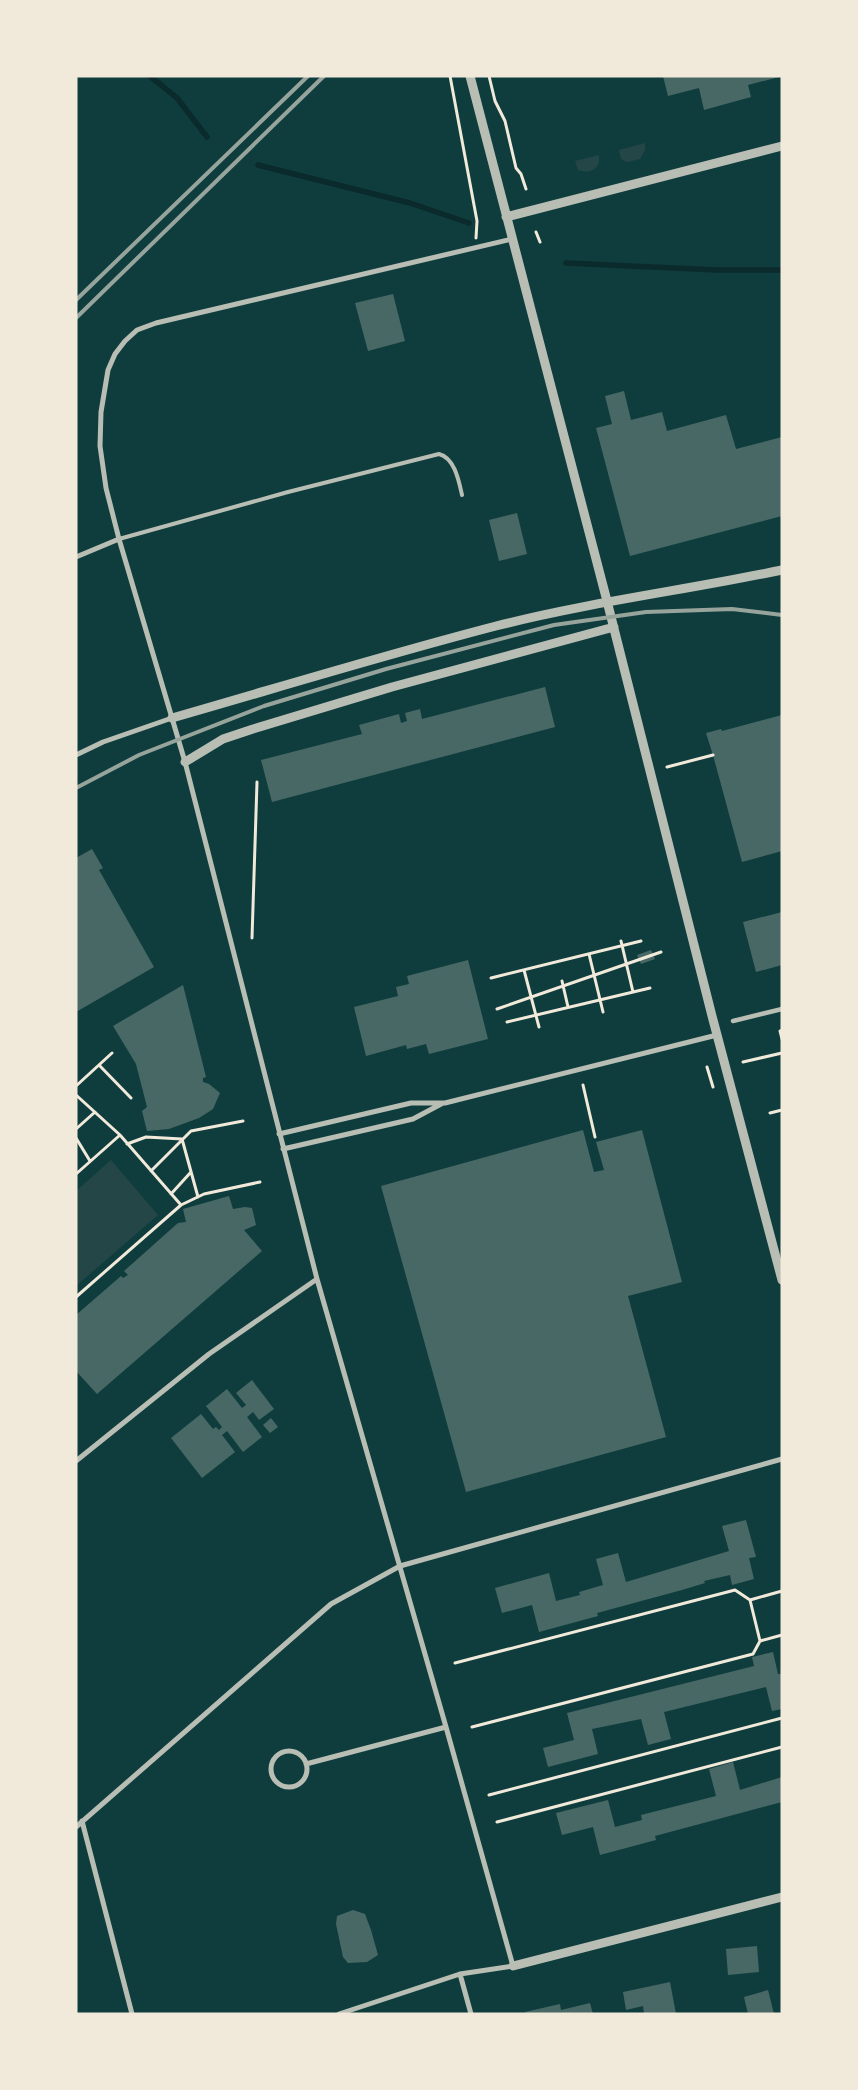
<svg xmlns="http://www.w3.org/2000/svg" width="858" height="2090" font-family="Roboto,sans-serif">
<rect width="100%" height="100%" fill="#0f3d3e"/>
<!-- green -->
<path fill="#244646" d="M645 143V150L640 159 627 162 621 159 619 150Z
M599 155V163C595 172 587 173 578 170L575 161Z
M111 1160 158 1215 76 1286V1191Z"/>
<g fill="none" stroke-linecap="round" stroke-linejoin="round">
<!-- stream -->
<path stroke="#0a2a2b" stroke-width="5.5" d="M150 76 177 98 207 137
M258 165 410 203 469 223
M566 263 717 270H782"/>
</g>
<!-- building -->
<path fill="#486865" d="M663 76H779V77L748 85 751 97 704 110 699 88 668 96Z
M393 294 405 341 368 351 355 303Z
M624 391 631 420 662 412 667 431 726 415 736 449 782 437V516L630 556 596 428 612 424 605 396Z
M517 513 527 554 499 561 489 520Z
M545 687 555 727 272 802 261 760 362 734 359 725 399 714 401 723 407 721 405 713 420 709 422 719Z
M782 715V851L742 862 713 755 706 733 721 729 722 731Z
M92 849 103 868 99 870 154 967 76 1012V858Z
M782 912V965L756 972 743 922Z
M651 950 655 959 641 964 637 955Z
M468 960 488 1039 429 1054 426 1044 407 1049 406 1045 366 1056 354 1007 398 996 396 987 409 984 407 976Z
M183 985 206 1077 203 1078V1082L209 1084 220 1093 213 1109 199 1118 169 1129 147 1131 142 1111 147 1107 136 1064 113 1026Z
M583 1130 594 1172 604 1170 596 1142 642 1130 682 1282 628 1296 666 1437 466 1492 381 1186Z
M229 1196 233 1209 245 1207 252 1208 256 1225 244 1230 262 1251 97 1394 76 1371V1315L121 1276 123 1278 128 1275 124 1271 178 1223 186 1222 183 1209Z
M252 1380 274 1409 259 1420 253 1412 247 1417 262 1437 243 1452 227 1431 222 1435 235 1452 202 1478 171 1438 201 1414 213 1429 216 1427 219 1430 222 1427 206 1406 227 1389 242 1408 246 1405 236 1393Z
M271 1418 278 1427 270 1433 263 1425Z
M746 1520 756 1557 749 1558 754 1579 732 1585 730 1575 704 1581 705 1583 682 1590 597 1613 598 1616 539 1632 532 1605 502 1613 495 1588 549 1573 556 1601 580 1595 579 1592 603 1585 596 1559 618 1553 626 1582 729 1551 722 1526Z
M773 1652 778 1674H782V1709L772 1711 766 1687 664 1712 671 1739 648 1745 641 1719 592 1729 598 1754 548 1767 543 1748 574 1740 567 1713 754 1666 752 1657Z
M733 1762 740 1790 782 1777V1802L655 1836 656 1840 600 1855 593 1827 562 1835 556 1813 608 1800 615 1827 642 1820 641 1815 716 1796 709 1769Z
M353 1910 365 1914 371 1930 378 1955 367 1962 348 1963 343 1957 336 1924 337 1916Z
M757 1946 759 1972 728 1975 726 1949Z
M670 1982 676 2014H644L643 2006 626 2010 623 1992Z
M768 1990 774 2014H748L744 1997Z
M590 2003 593 2014H526L525 2012 560 2004 561 2010Z"/>
<g fill="none" stroke-linecap="round" stroke-linejoin="round">
<!-- path -->
<path stroke="#f1e9da" stroke-width="3" d="M450 76 477 221 476 238
M489 76 495 101 505 121 516 168 521 174 526 189
M536 232 540 242
M667 767 713 755
M252 938 257 782
M621 941 633 992
M589 954 603 1012
M524 970 539 1027
M491 978 641 941
M562 981 568 1007
M497 1009 661 952
M507 1022 650 988
M782 1030 780 1031 782 1039
M743 1062 782 1053
M99 1065 131 1098
M707 1067 713 1087
M583 1085 595 1137
M76 1086 112 1053
M76 1095 120 1135
M770 1113 782 1110
M76 1129 95 1112
M76 1138 90 1161
M127 1144 146 1137 182 1139 198 1197
M151 1171 191 1131 243 1121
M76 1174 120 1135 181 1205 76 1297
M171 1194 191 1172
M181 1205 204 1194 260 1182
M750 1600 760 1641
M455 1663 735 1590 750 1600 782 1591
M472 1727 753 1654 760 1641 782 1635
M489 1795 782 1718
M497 1822 782 1747"/>
<!-- service -->
<path stroke="#b8beb3" stroke-width="4" d="M119 539 288 492 439 454C455 458 459 482 462 495"/>
<!-- pedestrian -->
<path stroke="#b8beb3" stroke-width="4.5" d="M733 1021 782 1009"/>
<!-- minor -->
<path stroke="#b8beb3" stroke-width="5" d="M76 557 119 539
M76 755 103 742 172 718
M279 1134 411 1103H445L717 1035
M283 1149 413 1119 443 1103
M76 1461 209 1354 317 1279
M271 1769a18 18 0 1 1 36 0a18 18 0 1 1-36 0Z
M306 1764 446 1727
M82 1821 132 2014
M76 1827 331 1604 400 1566 782 1459
M460 1974 471 2014
M339 2014 460 1974 513 1966 446 1727 317 1279 185 762 119 539 106 488 100 446 101 412 108 370 115 354 125 341 137 330 156 323 512 239"/>
<!-- tertiary -->
<path stroke="#b8beb3" stroke-width="9" d="M470 76 607 601 712 1016 782 1280
M506 217 782 146
M172 718C280 687 388 654 496 626 590 602 687 590 782 570
M185 762 223 739 253 729 392 687 614 627
M513 1966 782 1897"/>
<!-- rail -->
<path stroke="#97a49c" stroke-width="4" d="M76 300 308 76
M76 318 324 76
M76 788 139 755 264 706 386 669 554 625 646 612 732 609 782 615"/>
</g>
<!-- border -->
<rect width="858" height="2090" fill="none" stroke="#f1e9da" stroke-width="155"/>
</svg>
